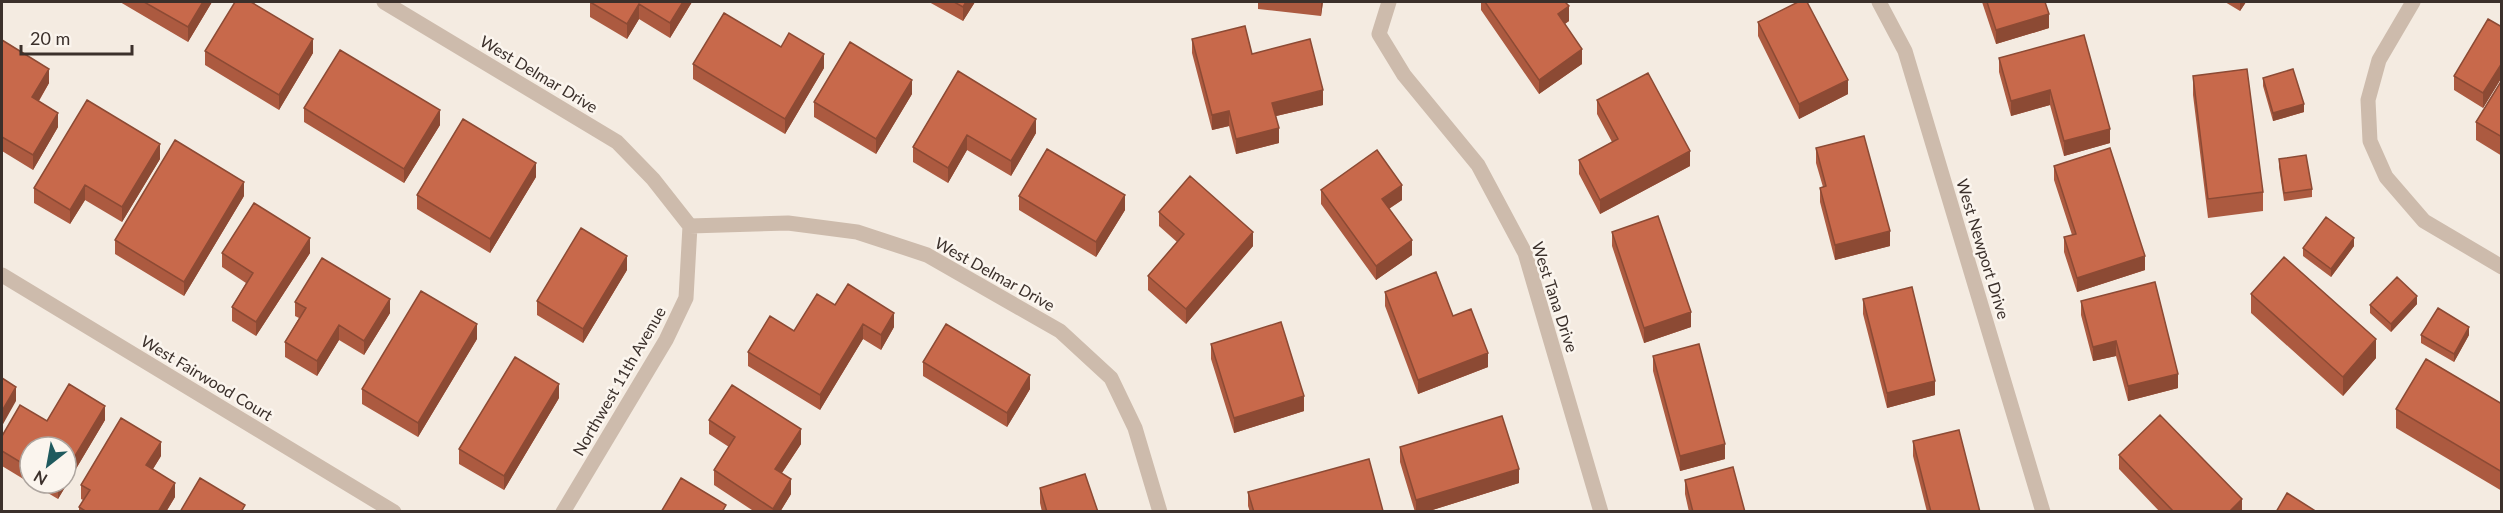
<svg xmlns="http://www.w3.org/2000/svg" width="2503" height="513" font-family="Lato,sans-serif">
<rect width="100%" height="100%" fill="#f4ebe1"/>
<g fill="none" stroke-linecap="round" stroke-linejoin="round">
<!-- minor -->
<path stroke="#cdbbac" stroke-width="15" d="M384 2 617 142 653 179 690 226 788 223 857 232 927 255 1060 331 1111 378 1135 428 1160 512
M1389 2 1379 34 1404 75 1478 165 1525 253 1601 512
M1879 2 1905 51 2043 512
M2413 2 2379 60 2368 100 2370 141 2386 177 2424 221 2502 267
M2 275 394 512
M563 512 666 340 686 298 690 226"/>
</g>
<!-- wall -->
<path fill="#ac5a40" d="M120 2H212L188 42Z
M590 2H692L670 38 639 19 627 39 590 17Z
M929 2H975L963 21Z
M1258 2H1323L1321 16 1258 9Z
M1481 2H1565L1569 21 1565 24 1582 64 1539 94 1481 10Z
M1982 2H2045L2049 28 1996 44Z
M2225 2H2246L2240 11Z
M1758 22 1848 94 1799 119 1758 36Z
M2502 27V77L2483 108 2454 90V76Z
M2084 35 2110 143 2064 156 2050 105 2011 116 1999 72V58Z
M1192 39 1252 54 1323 105 1276 116 1279 143 1236 154 1229 126 1212 130 1192 53Z
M2 40 49 83 39 101 58 127 33 170 2 151Z
M781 47 824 68 785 134 693 79V64Z
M205 51 313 53 279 110 205 65Z
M958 71 1036 133 1011 176 967 150 948 183 913 162V147Z
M2193 76 2263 192V211L2208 218 2193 95Z
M2263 78 2304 112 2273 121 2263 86Z
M2502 80V156L2476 140V122Z
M912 94 876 154 814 117V102Z
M1597 100 1690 166 1600 214 1579 174V160L1612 142 1597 114Z
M304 108 440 125 404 183 304 122Z
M1816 148 1890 246 1835 260 1820 202V188L1823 187 1816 163Z
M160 159 122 222 85 200 70 224 34 203V188Z
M2279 159 2312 189V197L2284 201 2279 167Z
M2054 166 2145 270 2077 292 2064 252V237L2072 235 2054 180Z
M536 177 490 253 417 209V195Z
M1321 190 1402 200 1389 209 1412 255 1376 280 1321 204Z
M244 196 184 296 115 254V240Z
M1019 196 1125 210 1096 257 1019 210Z
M1159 212 1253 246 1186 324 1148 290V276L1177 242 1159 226Z
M1612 232 1691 327 1644 343 1612 246Z
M2354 246 2331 277 2303 256V248Z
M222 253H310L256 336 232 321V307L246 283 222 267Z
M627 270 583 343 537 315V301Z
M1385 292 1453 316 1488 367 1418 394 1385 306Z
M2251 294 2376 358 2343 396 2251 313Z
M1863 299 1935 395 1887 408 1863 314Z
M2081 301 2178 388 2128 401 2116 356 2093 361 2081 315Z
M295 302 390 313 364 355 339 340 317 376 285 357V342L299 318 295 316Z
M2417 304 2391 332 2370 313V305Z
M835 305 894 327 881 350 863 339 820 410 748 366V352L794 331Z
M2421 335H2469L2454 362 2421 343Z
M477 339 418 437 362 404V389Z
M1211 344 1304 411 1234 433 1211 359Z
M1653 356 1725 459 1680 471 1653 371Z
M923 362 1030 389 1007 427 923 376Z
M559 398 504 490 459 464V449Z
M2502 404V491L2396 428V409Z
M105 420 58 499 31 483H66L30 447V483L2 466V436L47 421Z
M709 420 801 444 782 473 791 494 780 512H755L714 485V470L729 447 709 434Z
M1913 441 1980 512H1927L1913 456Z
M1400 447 1519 483 1426 512H1415L1400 462Z
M2119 455 2242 512H2160L2119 469Z
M161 456 153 469 175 497 166 512H79V507L83 500 81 499V485Z
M1685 480 1745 512H1689L1685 494Z
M1040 488 1098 512H1042L1040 503Z
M1248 492 1383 512H1250L1248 506Z"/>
<!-- shaded-wall -->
<path fill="#8c4a34" d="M203 2H212L188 42V27Z
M683 2H692L670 38V23Z
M966 2H975L963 21V7Z
M1321 2H1323L1321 16Z
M2240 2H2246L2240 11Z
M639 4V19L627 39V24Z
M1569 6V21L1558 28V14Z
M2049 14V28L1996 44V30Z
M313 39V53L279 110V95Z
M1582 49V64L1539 94V80Z
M824 54V68L785 134V119Z
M2502 63V77L2483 108V93Z
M49 69V83L32 112V97Z
M912 80V94L876 154V139Z
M1848 80V94L1799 119V104Z
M1323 90V105L1272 117V103Z
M2050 90V105L2011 116V101Z
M2304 104V112L2273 121V113Z
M440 110V125L404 183V169Z
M1229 111V126L1212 130V115Z
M58 113V127L33 170V155Z
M1036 119V133L1011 176V161Z
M1279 128V143L1236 154V139Z
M2110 129V143L2064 156V141Z
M967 135V150L948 183V168Z
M160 144V159L122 222V207Z
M1690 151V166L1600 214V200Z
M536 163V177L490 253V239Z
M244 182V196L184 296V282Z
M85 185V200L70 224V210Z
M1402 185V200L1382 213V199Z
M1125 195V210L1096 257V242Z
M1890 231V246L1835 260V245Z
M1253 232V246L1186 324V309Z
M310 238V253L256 336V322Z
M2354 238V246L2331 277V269Z
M1412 240V255L1376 280V266Z
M627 256V270L583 343V329Z
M2145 256V270L2077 292V278Z
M2417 296V304L2391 332V324Z
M390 299V313L364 355V341Z
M1691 312V327L1644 343V328Z
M894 313V327L881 350V335Z
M477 324V339L418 437V423Z
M863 324V339L820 410V395Z
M339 325V340L317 376V361Z
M2469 327V335L2454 362V354Z
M2376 339V358L2343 396V377Z
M2116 341V356L2093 361V347Z
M1488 353V367L1418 394V380Z
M2178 374V388L2128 401V386Z
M1030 375V389L1007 427V413Z
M1935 381V395L1887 408V393Z
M559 384V398L504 490V476Z
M16 387V401L2 426V411Z
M1304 396V411L1234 433V418Z
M105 406V420L58 499V485L59 483H66V471Z
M801 429V444L775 483V469Z
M161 442V456L146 480V465Z
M1725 444V459L1680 471V456Z
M1519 469V483L1426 512H1416V500Z
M791 479V494L780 512H773V509Z
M175 483V497L166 512H158Z
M2242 499V512H2229Z"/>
<!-- building -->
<path fill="#c8694b" stroke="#8c4a34" stroke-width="1.5" d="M144 2H203L188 27Z
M235 2H251L313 39 279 95 205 51Z
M590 2H683L670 23 639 4 627 24Z
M954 2H966L963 7Z
M1485 2H1565L1569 6 1558 14 1582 49 1539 80Z
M1798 2H1807L1848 80 1799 104 1758 22Z
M1987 2H2045L2049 14 1996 30Z
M724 13 781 47 789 33 824 54 785 119 693 64Z
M2488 19 2502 27V63L2483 93 2454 76Z
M1245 26 1252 54 1310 39 1323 90 1272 103 1279 128 1236 139 1229 111 1212 115 1192 39Z
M2084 35 2110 129 2064 141 2050 90 2011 101 1999 58Z
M2 40 49 69 32 97 58 113 33 155 2 137Z
M850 42 912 80 876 139 814 102Z
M340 50 440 110 404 169 304 108Z
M2247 69 2263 192 2208 199 2193 76Z
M2293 69 2304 104 2273 113 2263 78Z
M958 71 1036 119 1011 161 967 135 948 168 913 147Z
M1648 73 1690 151 1600 200 1579 160 1618 139 1597 100Z
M2502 80V137L2476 122Z
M87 100 160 144 122 207 85 185 70 210 34 188Z
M463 119 536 163 490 239 417 195Z
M1864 136 1890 231 1835 245 1820 188 1826 186 1816 148Z
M175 140 244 182 184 282 115 240Z
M2110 148 2145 256 2077 278 2064 237 2076 234 2054 166Z
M1047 149 1125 195 1096 242 1019 196Z
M1377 150 1402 185 1382 199 1412 240 1376 266 1321 190Z
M2306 155 2312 189 2284 193 2279 159Z
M1190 176 1253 232 1186 309 1148 276 1184 234 1159 212Z
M254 203 310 238 256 322 232 307 253 273 222 253Z
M1658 216 1691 312 1644 328 1612 232Z
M2326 217 2354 238 2331 269 2303 248Z
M581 228 627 256 583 329 537 301Z
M2284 257 2376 339 2343 377 2251 294Z
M322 258 390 299 364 341 339 325 317 361 285 342 306 308 295 302Z
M1436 272 1453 316 1471 309 1488 353 1418 380 1385 292Z
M2397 277 2417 296 2391 324 2370 305Z
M2155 282 2178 374 2128 386 2116 341 2093 347 2081 301Z
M848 284 894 313 881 335 863 324 820 395 748 352 770 316 794 331 817 294 835 305Z
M1912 287 1935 381 1887 393 1863 299Z
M421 291 477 324 418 423 362 389Z
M2438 308 2469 327 2454 354 2421 335Z
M1281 322 1304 396 1234 418 1211 344Z
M946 324 1030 375 1007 413 923 362Z
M1699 344 1725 444 1680 456 1653 356Z
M515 357 559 384 504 476 459 449Z
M2426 359 2502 404V472L2396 409Z
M2 378 16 387 2 411Z
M69 384 105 406 66 471V447H30V468L2 451V436L20 405 47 421Z
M732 385 801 429 775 469 791 479 773 509 714 470 735 437 709 420Z
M2160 415 2242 499 2229 512H2174L2119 455Z
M1502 416 1519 469 1416 500 1400 447Z
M121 418 161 442 146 465 175 483 158 512H87L79 507 90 490 81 485Z
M1959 430 1980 512H1931L1913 441Z
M1369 459 1383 511 1254 512 1248 492Z
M1733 467 1745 512H1693L1685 480Z
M1085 474 1098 512H1047L1040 488Z
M200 478 245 505 241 512H180Z
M681 478 726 505 722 512H661Z
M2287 493 2317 512H2276Z"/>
<g text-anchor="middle" stroke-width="5" stroke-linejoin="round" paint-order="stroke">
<!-- street labels -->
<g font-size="16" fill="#3b302b" stroke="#fbf5ee">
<text transform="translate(539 74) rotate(31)" y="6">West Delmar Drive</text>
<text transform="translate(1983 249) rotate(73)" y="6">West Newport Drive</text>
<text transform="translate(995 274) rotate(29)" y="6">West Delmar Drive</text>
<text transform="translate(1555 297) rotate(72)" y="6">West Tana Drive</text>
<text transform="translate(207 378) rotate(31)" y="6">West Fairwood Court</text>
<text transform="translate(619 381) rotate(-60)" y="6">Northwest 11th Avenue</text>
</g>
</g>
<!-- border -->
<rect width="2503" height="513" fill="none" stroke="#3b302b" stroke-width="6"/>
<!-- north arrow -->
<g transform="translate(48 465) rotate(211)"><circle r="28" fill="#fbf5ee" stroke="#aea6a0" stroke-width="1.5"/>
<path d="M0-4.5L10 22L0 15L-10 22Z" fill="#1f5a5e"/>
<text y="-9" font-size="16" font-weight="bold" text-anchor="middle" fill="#3b302b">N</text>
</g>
<!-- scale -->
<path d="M21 45v9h111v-9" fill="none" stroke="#3b302b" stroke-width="3"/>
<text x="30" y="45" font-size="18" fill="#3b302b" stroke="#fbf5ee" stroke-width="4.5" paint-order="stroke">20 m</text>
</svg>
